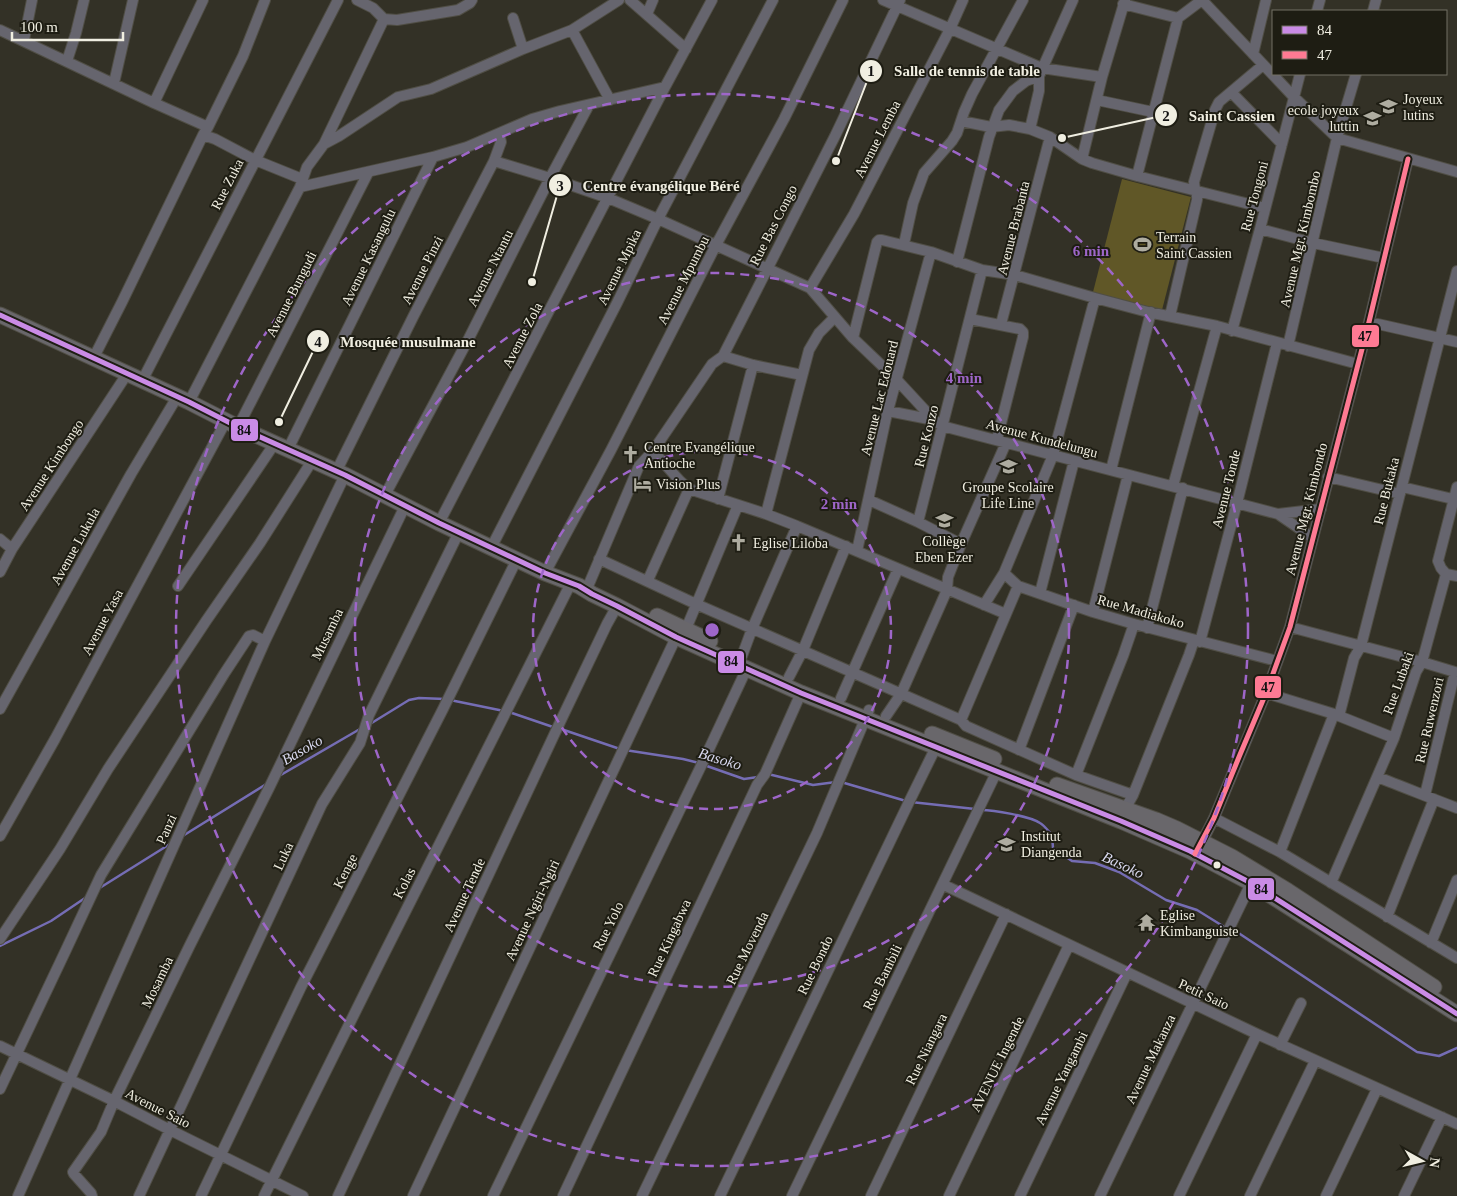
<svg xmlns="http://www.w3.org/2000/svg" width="1457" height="1196" font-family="'Times New Roman',serif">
<rect width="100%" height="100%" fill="#333126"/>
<!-- green -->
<path fill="#605727" d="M1122 179 1191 197 1162 310 1093 292Z"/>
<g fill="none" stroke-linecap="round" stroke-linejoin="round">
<!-- stream -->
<path stroke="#756db4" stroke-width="2.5" d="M450 700 504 711
M509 712 553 727
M370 724 409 700 419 698 445 699
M561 729 620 749
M625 750 683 759 699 763
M704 765 744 779 758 777
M768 774 813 785 836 782
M279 776 360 729
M841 782 906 801
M911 802 975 809
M981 810C994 810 1029 816 1040 823 1045 826 1048 831 1052 835L1053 848 1072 861 1095 863 1119 872 1166 900 1197 910 1226 928
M181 837 268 783
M98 889 170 844
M1231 930 1240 934 1417 1052 1439 1056 1457 1048
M0 946 51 921 88 896"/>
<defs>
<path id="minor" d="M357 0 373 8 384 19 397 20 458 10 470 3 472 0
M630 0 686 49
M883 0 1042 68 1102 77
M1123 4 1178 18
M1317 11 1320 0
M1373 11 1376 0
M647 14 653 0
M513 18 523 49
M0 30 154 103 208 127
M572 30 610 100
M24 40 32 0
M1253 54 1266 0
M67 61 76 33 84 0
M114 83 133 0
M1231 92 1282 144
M1097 100 1153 112
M154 103 203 0
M961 121 991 127 1009 125 1030 129 1050 137 1082 159 1092 163 1137 176 1265 208
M1030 129 1039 91V76L1073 0
M203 135 215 139 255 160 302 179
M324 144 339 136 398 97 431 89 523 49 572 30 619 0
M1082 159 1102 77 1125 0
M494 161 550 178 608 198 658 219 810 288 853 338 897 380 934 420 942 426 1278 514 1313 538
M1137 176 1178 18 1202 0 1292 95 1337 138 1457 172
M300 187 433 157 467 147 532 119 560 111 665 87
M1260 229 1313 243 1384 258
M904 244 913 203 924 173 952 141 957 133 964 112 972 94 1023 0
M957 262 989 137 999 110 1013 91 1026 81 1039 76
M810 288 854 214 950 29 963 0
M1170 316 1197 200C1198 194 1194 189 1194 182L1215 110 1219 102 1263 65
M970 319 1020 329 1023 332V337L997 439
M1369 322 1457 342
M1001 324 1050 137
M1232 331 1260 229 1300 74
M853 338 877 242 879 240H882L931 252 982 270 1015 275 1095 298 1148 312 1217 326 1358 364
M1288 346 1337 138 1356 74
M723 356 753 365 802 375
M93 359 122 302 203 135 208 127 243 56 265 0
M142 381 338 0
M189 402 300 187 307 167 324 144 384 19
M888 411 934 420
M238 427 368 173
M288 449 433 157
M653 451 680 481 689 489 766 514 797 526 1006 614
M1111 470 1151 312
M336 472 413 317 494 161 501 142 499 134
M1328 477 1400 494
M1173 486 1217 326
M1402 487 1453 499
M385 495 469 338 550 178 589 105
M718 499 753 365
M869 500 918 522 961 544 1006 443
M766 514 809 350 819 333 835 317
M1278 514 1321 509
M918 522 982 270
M439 523 665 87 712 0
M0 539 12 549
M491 548 617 303 658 219 773 0
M857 551 886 418 931 252
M599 559 696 604 961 720 966 726 1076 775 1133 795
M0 572 12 549 127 374
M545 573 611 450 716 245 784 119 843 0
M1004 573 1018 586 1093 612 1134 624 1277 661
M1446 574 1457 576
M648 580 689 489
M178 586 275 443
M586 591 639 466 653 451 712 364 723 356 835 136 900 0
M1040 593 1074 461
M984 605 1004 573 1053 455 1095 298
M1093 612 1128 475
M1290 627 1422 662 1455 672
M1147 628 1183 488
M686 629 738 505
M1200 642 1237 503 1277 343
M742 656 752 629 797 526
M789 677 803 650 846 546
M1266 693 1334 714 1394 738
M841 698 898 569
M0 709 131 474 177 397
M886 716 901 694 947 590 948 577 961 544
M1339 716 1354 658 1361 646 1457 271
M961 720 1018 586
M1019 750 1074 605
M1076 775 1123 656 1134 624
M1377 777C1404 787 1430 798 1457 808
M1425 795 1455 672
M1125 809 1133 795 1189 655 1194 640
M1214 818 1280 852 1457 958
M0 836 55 739 226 421
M1199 848 1214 818 1266 693 1290 627 1369 322 1408 159
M1280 852 1334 714
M943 883 944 885 1257 1034 1457 1124
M1331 883 1394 738 1416 672 1422 662 1446 574 1441 568 1438 561 1457 487
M1387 917 1434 799
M0 939 60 849 108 769 206 621 260 543 312 461
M1431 943 1457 880
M1280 1045 1301 1003
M0 1046 114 1101 170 1130 303 1196
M0 1089 65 952 101 875 224 674 249 636 253 635 265 641
M18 1196 265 641 345 475
M92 1196 91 1193 74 1174 73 1172 101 1132 114 1101 190 945 269 788 405 506
M139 1196 322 804 360 743 369 715 459 532
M201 1196 301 987 443 709 517 559
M264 1196 383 956 571 583
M338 1196 562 718 607 624 617 606
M413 1196 679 631
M493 1196 702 764 747 668
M563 1196 757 785 765 774 801 693
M642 1196 817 833 869 710
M720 1196 909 802 936 747
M792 1196 997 771
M871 1196 1006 914
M949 1196 1069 945
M1020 1196 1127 973
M1100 1196 1254 877
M1179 1196 1257 1034
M1250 1196 1315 1061
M1326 1196 1377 1089
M1404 1196 1442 1117"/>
<path id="highway" d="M0 315 189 402 238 427 345 475 439 523 545 573 579 586 592 594 617 606 676 637 801 693 1121 821 1190 851 1251 883 1457 1014
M657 616 710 641
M932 734 994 759
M1057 785 1156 820 1177 829 1232 857 1288 891 1434 987"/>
</defs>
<!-- minor casing -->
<use href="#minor" stroke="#504e45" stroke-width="12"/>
<!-- highway casing -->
<use href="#highway" stroke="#504e45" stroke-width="17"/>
<!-- minor -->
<use href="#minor" stroke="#66656e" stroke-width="10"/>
<!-- highway -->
<use href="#highway" stroke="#69676b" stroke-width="15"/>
<defs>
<path id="bus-1" d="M0 315 189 402 238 427 345 475 439 523 545 573 579 586 592 594 617 606 676 637 801 693 1121 821 1190 851 1251 883 1457 1014"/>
<path id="bus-2" d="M1195 854 1214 818 1239 757 1266 693 1290 627 1369 322 1408 159"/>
</defs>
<!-- bus-1 casing -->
<use href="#bus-1" stroke="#1e1d13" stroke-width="9"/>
<!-- bus-2 casing -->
<use href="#bus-2" stroke="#1e1d13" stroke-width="9"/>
<!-- bus-1 -->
<use href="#bus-1" stroke="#ca8be6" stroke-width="5"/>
<!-- bus-2 -->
<use href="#bus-2" stroke="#fe7a93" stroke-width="5"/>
</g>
<!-- distance rings -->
<g fill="none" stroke="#9e66c9" stroke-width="2.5" stroke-dasharray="9 6">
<circle cx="712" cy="630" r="179"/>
<circle cx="712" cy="630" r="357"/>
<circle cx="712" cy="630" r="536"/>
</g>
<!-- icons -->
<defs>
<symbol id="school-bare" viewBox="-9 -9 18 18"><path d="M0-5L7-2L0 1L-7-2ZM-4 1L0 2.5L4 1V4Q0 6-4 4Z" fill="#aeaca0" stroke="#1e1d13" stroke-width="2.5" paint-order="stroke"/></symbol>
<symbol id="university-bare" viewBox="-9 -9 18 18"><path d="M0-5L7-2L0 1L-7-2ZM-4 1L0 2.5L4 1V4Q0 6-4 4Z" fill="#aeaca0" stroke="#1e1d13" stroke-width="2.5" paint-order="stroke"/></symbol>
<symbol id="stadium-bare" viewBox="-9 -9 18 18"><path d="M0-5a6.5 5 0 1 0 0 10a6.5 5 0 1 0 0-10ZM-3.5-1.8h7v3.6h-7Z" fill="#aeaca0" stroke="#1e1d13" stroke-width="2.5" paint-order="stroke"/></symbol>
<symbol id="church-bare" viewBox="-9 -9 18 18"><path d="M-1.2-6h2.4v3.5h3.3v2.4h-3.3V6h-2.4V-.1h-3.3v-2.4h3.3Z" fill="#aeaca0" stroke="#1e1d13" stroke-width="2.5" paint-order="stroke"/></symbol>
<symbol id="hotel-bare" viewBox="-9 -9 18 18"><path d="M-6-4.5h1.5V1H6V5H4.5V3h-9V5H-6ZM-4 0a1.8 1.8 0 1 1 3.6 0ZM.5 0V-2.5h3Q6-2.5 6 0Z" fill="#aeaca0" stroke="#1e1d13" stroke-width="2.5" paint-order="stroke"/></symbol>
<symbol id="temple-bare" viewBox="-9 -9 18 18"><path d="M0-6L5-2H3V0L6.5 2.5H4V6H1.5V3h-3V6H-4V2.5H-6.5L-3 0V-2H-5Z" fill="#aeaca0" stroke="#1e1d13" stroke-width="2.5" paint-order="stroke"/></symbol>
</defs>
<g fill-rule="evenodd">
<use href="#school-bare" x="1376" y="94" width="25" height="25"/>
<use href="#university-bare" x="1360" y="106" width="25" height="25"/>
<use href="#stadium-bare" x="1130" y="232" width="25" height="25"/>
<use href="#church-bare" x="618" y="442" width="25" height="25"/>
<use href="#school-bare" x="996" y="454" width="25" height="25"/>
<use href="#hotel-bare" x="630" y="472" width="25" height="25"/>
<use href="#school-bare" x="932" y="508" width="25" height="25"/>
<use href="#church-bare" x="726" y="530" width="25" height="25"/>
<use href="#school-bare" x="994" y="832" width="25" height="25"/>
<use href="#temple-bare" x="1134" y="910" width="25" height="25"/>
</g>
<!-- markers -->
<circle fill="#f0eee1" stroke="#1e1d13" stroke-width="2" cx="1217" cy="865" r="4.5"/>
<g text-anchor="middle" stroke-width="4" stroke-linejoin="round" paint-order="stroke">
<!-- poi labels -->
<g font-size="14" fill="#f0eee1" stroke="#1e1d13" text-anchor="start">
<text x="1403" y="104">Joyeux<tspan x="1403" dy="16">lutins</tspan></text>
<text x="1359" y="115" text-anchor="end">ecole joyeux<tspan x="1359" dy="16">luttin</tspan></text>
<text x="1156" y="242">Terrain<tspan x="1156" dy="16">Saint Cassien</tspan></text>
<text x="644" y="452">Centre Evangélique<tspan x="644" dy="16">Antioche</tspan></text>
<text x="656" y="489">Vision Plus</text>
<text x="1008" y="492" text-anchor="middle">Groupe Scolaire<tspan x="1008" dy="16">Life Line</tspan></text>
<text x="944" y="546" text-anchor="middle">Collège<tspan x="944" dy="16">Eben Ezer</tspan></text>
<text x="753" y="548">Eglise Liloba</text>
<text x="1021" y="841">Institut<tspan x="1021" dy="16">Diangenda</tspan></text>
<text x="1160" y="920">Eglise<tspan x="1160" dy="16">Kimbanguiste</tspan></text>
</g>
<!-- street labels -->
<g font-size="14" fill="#f0eee1" stroke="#1e1d13">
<text transform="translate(877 139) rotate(-63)" y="5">Avenue Lemba</text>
<text transform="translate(227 184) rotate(-63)" y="5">Rue Zuka</text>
<text transform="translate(1254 196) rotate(-75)" y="5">Rue Tongoni</text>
<text transform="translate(773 225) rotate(-63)" y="5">Rue Bas Congo</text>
<text transform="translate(1013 228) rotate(-76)" y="5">Avenue Brabanta</text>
<text transform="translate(1300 239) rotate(-77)" y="5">Avenue Mgr. Kimbombo</text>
<text transform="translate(368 257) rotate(-64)" y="5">Avenue Kasangulu</text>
<text transform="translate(619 267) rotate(-64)" y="5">Avenue Mpika</text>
<text transform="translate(490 268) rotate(-63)" y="5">Avenue Ntantu</text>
<text transform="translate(422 270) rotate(-63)" y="5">Avenue Pinzi</text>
<text transform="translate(683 280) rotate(-63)" y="5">Avenue Mpumbu</text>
<text transform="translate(291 294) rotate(-63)" y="5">Avenue Bungudi</text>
<text transform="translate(522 335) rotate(-63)" y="5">Avenue Zola</text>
<text transform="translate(879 398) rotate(-76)" y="5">Avenue Lac Edouard</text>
<text transform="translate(926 436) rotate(-76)" y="5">Rue Konzo</text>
<text transform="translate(1042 438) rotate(15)" y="5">Avenue Kundelungu</text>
<text transform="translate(51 465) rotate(-57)" y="5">Avenue Kimbongo</text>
<text transform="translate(1226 489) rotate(-76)" y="5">Avenue Tonde</text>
<text transform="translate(1386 491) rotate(-76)" y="5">Rue Bukaka</text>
<text transform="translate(1306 509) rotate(-76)" y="5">Avenue Mgr. Kimbondo</text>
<text transform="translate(75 546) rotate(-61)" y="5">Avenue Lukula</text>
<text transform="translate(1141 611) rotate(16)" y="5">Rue Madiakoko</text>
<text transform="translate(102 622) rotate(-62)" y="5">Avenue Yasa</text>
<text transform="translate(327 634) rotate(-64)" y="5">Musamba</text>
<text transform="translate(1398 683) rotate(-70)" y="5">Rue Lubaki</text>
<text transform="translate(1429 720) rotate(-77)" y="5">Rue Ruwenzori</text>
<text transform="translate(166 829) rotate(-66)" y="5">Panzi</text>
<text transform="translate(283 856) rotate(-65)" y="5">Luka</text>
<text transform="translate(345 871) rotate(-63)" y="5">Kenge</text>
<text transform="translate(404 883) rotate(-63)" y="5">Kolas</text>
<text transform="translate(464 895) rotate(-65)" y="5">Avenue Tende</text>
<text transform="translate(532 910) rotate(-65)" y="5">Avenue Ngiri-Ngiri</text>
<text transform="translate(608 926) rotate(-64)" y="5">Rue Yolo</text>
<text transform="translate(669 938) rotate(-65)" y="5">Rue Kingabwa</text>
<text transform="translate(747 948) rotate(-64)" y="5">Rue Movenda</text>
<text transform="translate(815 965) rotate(-64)" y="5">Rue Bondo</text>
<text transform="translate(882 977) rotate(-64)" y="5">Rue Bambili</text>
<text transform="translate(157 982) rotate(-64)" y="5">Mosamba</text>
<text transform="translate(1204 994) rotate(25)" y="5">Petit Saio</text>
<text transform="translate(926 1049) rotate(-64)" y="5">Rue Niangara</text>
<text transform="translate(1150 1059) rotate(-64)" y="5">Avenue Makanza</text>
<text transform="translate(997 1064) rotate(-64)" y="5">AVENUE Ingende</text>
<text transform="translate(1061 1078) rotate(-64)" y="5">Avenue Yangambi</text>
<text transform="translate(158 1108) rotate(27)" y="5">Avenue Saio</text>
</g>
<!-- water labels -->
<g font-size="15" font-style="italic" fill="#d9d9ef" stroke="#1e1d13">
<text transform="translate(302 750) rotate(-30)" y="5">Basoko</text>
<text transform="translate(720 759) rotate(17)" y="5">Basoko</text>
<text transform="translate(1123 865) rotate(25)" y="5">Basoko</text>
</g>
</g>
<circle cx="712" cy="630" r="8" fill="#9e66c9" stroke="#1e1d13" stroke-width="2.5"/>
<g font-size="15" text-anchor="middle" font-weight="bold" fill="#9e66c9" stroke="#1e1d13" stroke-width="4" stroke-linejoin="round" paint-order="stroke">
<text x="1091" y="256">6 min</text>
<text x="964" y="383">4 min</text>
<text x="839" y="509">2 min</text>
</g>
<!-- callouts -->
<path fill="none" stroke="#f0eee1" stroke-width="2" d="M836 161L871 71M1062 138L1166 115M532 282L560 185M279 422L318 341"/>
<g fill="#f0eee1" stroke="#1e1d13" stroke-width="2">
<circle cx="836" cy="161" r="5"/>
<circle cx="1062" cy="138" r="5"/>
<circle cx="532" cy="282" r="5"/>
<circle cx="279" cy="422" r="5"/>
<circle cx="871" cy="71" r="12"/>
<circle cx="1166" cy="115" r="12"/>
<circle cx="560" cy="185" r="12"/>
<circle cx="318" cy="341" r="12"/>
</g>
<g font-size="15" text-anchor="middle" font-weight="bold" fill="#111">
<text x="871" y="76">1</text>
<text x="1166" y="121">2</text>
<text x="560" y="191">3</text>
<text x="318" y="347">4</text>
</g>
<g font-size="15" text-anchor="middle" font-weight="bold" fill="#f0eee1" stroke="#1e1d13" stroke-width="4" stroke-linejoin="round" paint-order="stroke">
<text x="967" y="76">Salle de tennis de table</text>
<text x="1232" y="121">Saint Cassien</text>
<text x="661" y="191">Centre évangélique Béré</text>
<text x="408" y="347">Mosquée musulmane</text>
</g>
<g stroke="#1e1d13" stroke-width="2">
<rect x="1351" y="324" width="29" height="24" rx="5" fill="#fe7a93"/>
<rect x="230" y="418" width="29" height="24" rx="5" fill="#ca8be6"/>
<rect x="717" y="650" width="28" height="24" rx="5" fill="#ca8be6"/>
<rect x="1254" y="675" width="28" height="24" rx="5" fill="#fe7a93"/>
<rect x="1247" y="877" width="28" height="24" rx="5" fill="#ca8be6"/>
</g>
<g font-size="14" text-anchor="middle" font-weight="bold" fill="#111">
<text x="1365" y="341">47</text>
<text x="244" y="435">84</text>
<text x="731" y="666">84</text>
<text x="1268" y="692">47</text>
<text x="1261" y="894">84</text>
</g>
<!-- legend -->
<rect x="1272" y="10" width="175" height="65" fill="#1e1d13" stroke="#727165"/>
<rect x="1282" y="26" width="25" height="8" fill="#ca8be6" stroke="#727165"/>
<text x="1317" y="35" font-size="15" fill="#f0eee1">84</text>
<rect x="1282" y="51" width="25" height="8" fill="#fe7a93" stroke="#727165"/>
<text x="1317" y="60" font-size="15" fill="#f0eee1">47</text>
<!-- north arrow -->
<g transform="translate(1422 1161) rotate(98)" stroke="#1e1d13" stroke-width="4" paint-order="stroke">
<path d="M0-4L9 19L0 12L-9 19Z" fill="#f0eee1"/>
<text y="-8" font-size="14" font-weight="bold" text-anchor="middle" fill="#f0eee1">N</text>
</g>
<!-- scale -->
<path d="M12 32v8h111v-8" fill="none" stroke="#f0eee1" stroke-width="2.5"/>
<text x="20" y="32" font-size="15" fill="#f0eee1" stroke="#1e1d13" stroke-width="4" paint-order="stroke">100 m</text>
</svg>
